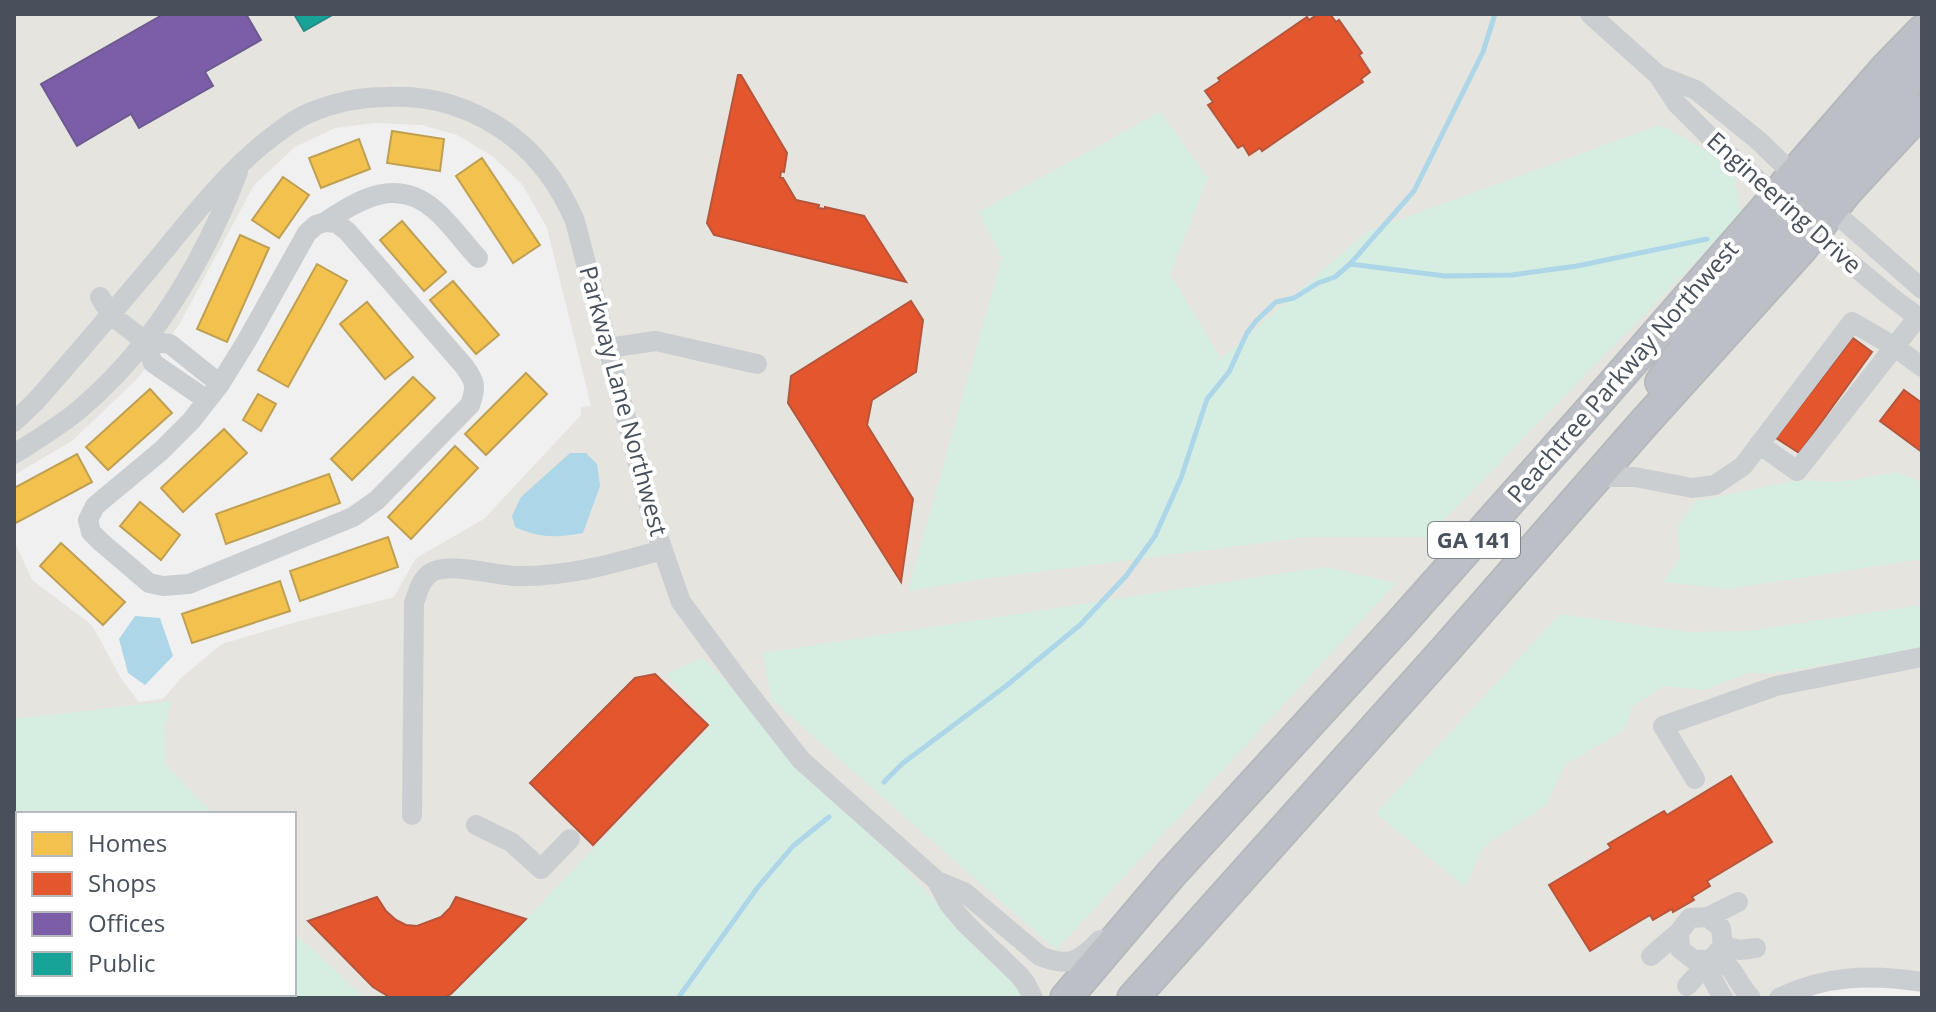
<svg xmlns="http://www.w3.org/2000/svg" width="1936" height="1012" font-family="'Open Sans',sans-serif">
<rect width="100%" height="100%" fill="#f0f0f0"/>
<!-- commercial -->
<path fill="#e5e4de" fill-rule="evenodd" d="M14 14H1922V979L1888 974 1779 986 1767 998H14V540L32 580 92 625 122 680 139 702 163 699 182 677 222 644 296 622 394 597 416 558 484 519 581 415V407L591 406 547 228 522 184 492 156 457 135 422 125 375 123 335 128 295 147 254 185 179 325 137 379 72 441 14 475ZM18 814H294V994H18Z"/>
<!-- green -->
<path fill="#d6eee1" d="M1160 112 1208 178 1170 274 1221 359 1368 231 1660 125 1733 165 1741 215 1427 537H1308L968 581 908 591 1002 258 979 212Z
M1896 472 1922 482V559L1729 589 1663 582 1680 557 1677 527 1696 501 1799 480 1840 482Z
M1325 567 1396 583 1056 950 771 699 763 653Z
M1922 605V649L1776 673H1748L1705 690 1664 686 1633 706 1624 730 1565 765 1545 806 1483 847 1465 887 1376 813 1560 614 1688 632 1748 631Z
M703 658 1028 998H450L711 726 666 674Z
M172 701 164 726 165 764 213 814H18V842L14 835V719Z
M294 933 365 998H112L109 994H294Z"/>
<!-- water -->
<path fill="#add7e8" d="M570 453H586L597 464 600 486 583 533C558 538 538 538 515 527L512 516 521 497Z
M135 616 160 618 173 656 145 685 128 673 119 639Z"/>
<!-- homes -->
<path fill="#f2c14e" stroke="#bf9f52" stroke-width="2" d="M392 131 444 139 440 171 387 163Z
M359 139 370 169 321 188 309 158Z
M482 158 540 245 513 263 456 176Z
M283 177 309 195 279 238 252 220Z
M402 221 446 272 424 291 380 240Z
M240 235 269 248 227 342 197 329Z
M317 264 347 281 288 387 258 370Z
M453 281 499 335 476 354 430 300Z
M367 302 413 357 385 379 340 324Z
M526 373 547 394 486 455 465 434Z
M413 377 435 398 352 480 331 459Z
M150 389 172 413 108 470 86 447Z
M258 394 276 404 261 431 243 420Z
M224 429 247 453 183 512 161 488Z
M455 446 478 468 411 539 388 517Z
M77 454 92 482 16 523 14 519V488Z
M329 474 340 503 226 544 216 514Z
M140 502 180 535 161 560 120 526Z
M388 537 398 567 300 601 290 571Z
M61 543 125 602 103 625 40 566Z
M280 581 290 611 192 643 182 614Z"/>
<!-- shops -->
<path fill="#e4572e" stroke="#b5553c" stroke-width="2" d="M1318 14H1330L1336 22 1339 20 1362 53 1359 55 1370 72 1361 79 1363 82 1262 151 1260 148 1249 155 1243 145 1238 148 1208 105 1213 102 1205 91 1220 81 1218 78 1307 17 1309 20Z
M738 75H741L787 153 784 172 781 171 780 178H783L796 200 819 205 818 208 825 209V207L864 216 906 282 714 235 707 223Z
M911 301 923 320 916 372 872 400 867 425 913 499 901 582 788 403 791 376Z
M1853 338 1872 352 1799 453 1776 438Z
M1904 390 1922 403V452L1880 421Z
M655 674 708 725 593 845 530 783 635 678Z
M1731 776 1772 842 1707 881 1710 886 1692 897 1694 900 1673 912 1672 909 1653 920 1650 915 1590 951 1549 885 1611 848 1608 844 1664 811 1667 815Z
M377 897 386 911 396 920 406 925 417 926 441 917 450 908 456 897 526 919 451 994 443 998H391L373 987 308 921Z"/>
<!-- offices -->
<path fill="#7b5ea7" stroke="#6c5a90" stroke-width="2" d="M164 14H246L261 40 205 72 213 86 139 128 131 114 77 146 41 84Z"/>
<!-- public -->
<path fill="#17a398" stroke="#268a86" stroke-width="2" d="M294 14H334L304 31Z"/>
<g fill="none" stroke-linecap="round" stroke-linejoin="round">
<!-- stream -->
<path stroke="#add7e8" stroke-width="5" d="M1350 264 1445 276 1512 275 1577 266 1707 239
M884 782 903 763 1006 686 1080 625 1126 576 1155 536 1181 478 1207 399 1229 372 1247 333 1256 321 1276 302 1294 298 1318 283 1335 277 1350 264 1414 191 1483 52 1495 14
M678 998 758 887 793 846 829 817"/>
<defs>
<path id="highway" d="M1802 208 1899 95 1922 61
M1661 382 1709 313 1812 192
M1066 998 1172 873 1400 624 1593 407 1762 213 1793 175 1887 67 1922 31
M1133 998 1445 650 1643 424 1802 248 1846 192 1922 110"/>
</defs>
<!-- highway casing -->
<use href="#highway" stroke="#b5b9be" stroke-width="34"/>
<!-- minor -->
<path stroke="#cbced1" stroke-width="20" d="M1590 14 1658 75 1677 104 1721 148 1785 204
M1658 75 1696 90 1759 141 1801 182
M1824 203 1922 289
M325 222 336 223 347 231 464 366C475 381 477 386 470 405L377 500 353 517 189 584 163 586 149 583 101 542 91 532 88 520 95 506 161 451 191 421 220 384 246 342 307 233 316 225Z
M325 222C361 198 397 177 435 210 451 224 464 243 478 258
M1808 225 1832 248 1895 300 1922 320
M100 297 111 315 145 341 170 344 220 384
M145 341 153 363 207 400
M608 348 656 341 757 364
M14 422 35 402C74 358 112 313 150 268 186 225 220 179 264 143 278 132 293 120 309 113 333 103 360 97 386 97 408 96 431 98 452 105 511 124 551 165 575 221L653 522 681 602 743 686 801 760 937 881 964 892 1040 956C1069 968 1080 961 1100 940
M1759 444 1797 471 1918 317
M14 454C36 440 60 426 80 409 153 347 204 261 238 172
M1599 477H1635L1692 488 1715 485 1743 466 1852 322 1895 347 1922 367
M1695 779 1663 726 1776 686 1922 657
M412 815 414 603C418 592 421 578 432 572 451 562 496 576 517 576 568 577 615 563 663 550
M476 825 511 842 541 869 570 839
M937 881 949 904 965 923 1019 975 1026 984 1033 998
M14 897 18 903
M1708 917 1738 902
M1723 946 1740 950 1756 948
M1651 956 1679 932
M1711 959 1712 978 1723 998
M1687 986 1723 946 1721 928 1708 917 1690 918 1679 932 1680 949 1694 960C1738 957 1728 973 1751 998
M71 994 73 998
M279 994 281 998
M1779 998C1825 975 1872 974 1922 982"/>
<!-- highway -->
<use href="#highway" stroke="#bcc0c6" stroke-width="30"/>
</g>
<g text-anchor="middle" stroke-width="8" stroke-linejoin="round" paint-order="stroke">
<!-- shield labels -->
<rect fill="#fff" stroke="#7f848c" stroke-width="2" x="1428" y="522" width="92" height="36" rx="6"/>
<g font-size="22" font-weight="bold" fill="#48505b">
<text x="1474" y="548">GA 141</text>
</g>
<!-- street labels -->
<g font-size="24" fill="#48505b" stroke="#fff">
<text transform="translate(1784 203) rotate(42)" y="8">Engineering Drive</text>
<text transform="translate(1623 372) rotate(-49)" y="8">Peachtree Parkway Northwest</text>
<text transform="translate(623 401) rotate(75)" y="8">Parkway Lane Northwest</text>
</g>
</g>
<!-- border -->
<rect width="1936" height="1012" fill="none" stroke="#48505b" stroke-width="32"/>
<!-- legend -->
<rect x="16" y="812" width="280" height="184" fill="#ffffff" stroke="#b6b9bd" stroke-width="2"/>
<rect x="32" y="832" width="40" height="24" fill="#f2c14e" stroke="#b6b9bd" stroke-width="2"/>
<text x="88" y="852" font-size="24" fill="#48505b">Homes</text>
<rect x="32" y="872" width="40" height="24" fill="#e4572e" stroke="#b6b9bd" stroke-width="2"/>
<text x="88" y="892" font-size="24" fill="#48505b">Shops</text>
<rect x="32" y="912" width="40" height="24" fill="#7b5ea7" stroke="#b6b9bd" stroke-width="2"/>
<text x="88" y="932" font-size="24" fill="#48505b">Offices</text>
<rect x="32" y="952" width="40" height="24" fill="#17a398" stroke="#b6b9bd" stroke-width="2"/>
<text x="88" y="972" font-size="24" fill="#48505b">Public</text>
</svg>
